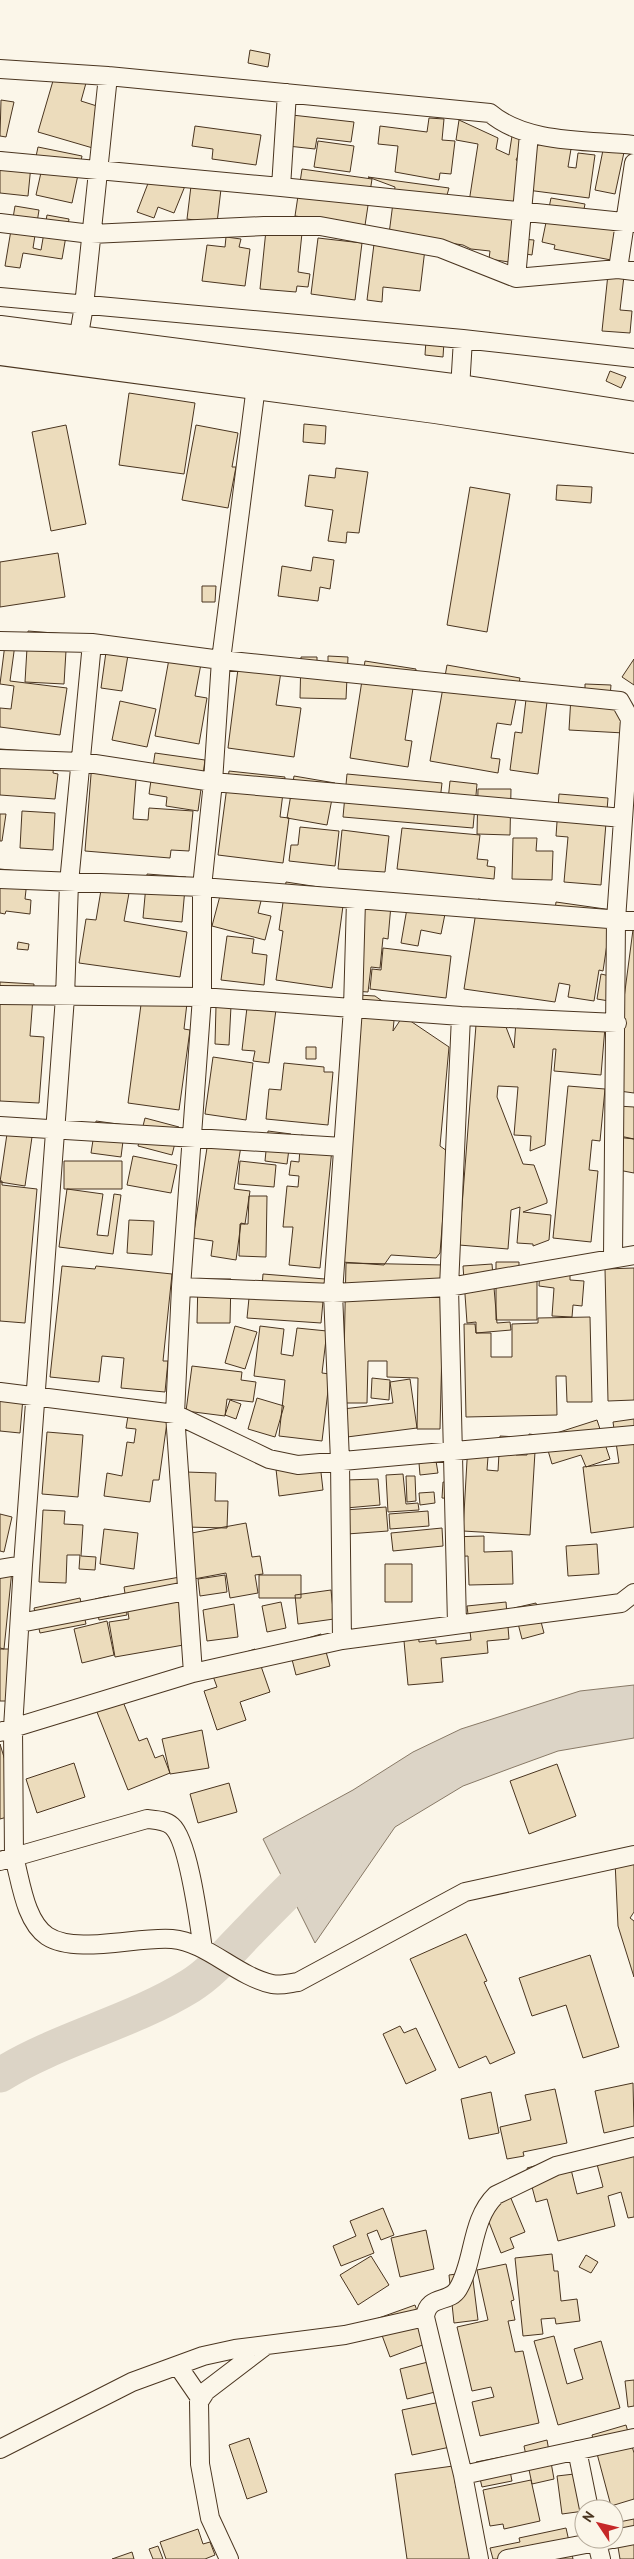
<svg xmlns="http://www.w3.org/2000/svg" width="634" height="2559" font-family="'PT Sans',sans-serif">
<rect width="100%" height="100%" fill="#fbf6e9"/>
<!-- water -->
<path fill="#dcd4c6" stroke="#887966" d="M634 1685V1738L558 1751 514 1767 463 1786 395 1827 315 1943 263 1839 353 1790 413 1752 461 1729 580 1691Z"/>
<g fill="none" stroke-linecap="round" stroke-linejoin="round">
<!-- river -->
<path stroke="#dcd4c6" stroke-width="35" d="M0 2075C60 2038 130 2023 190 1986 213 1972 232 1948 251 1929 275 1904 299 1880 324 1857"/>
</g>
<!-- building -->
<path fill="#ecdcbc" stroke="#4a3520" d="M250 50 270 54 268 67 248 63Z
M55 74 86 83 81 101 100 107 103 151 38 132Z
M1 100 14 102 6 137 0 136Z
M292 115 354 122 351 142 317 138 315 149 288 146Z
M429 118 444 119 442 140 455 141 451 174 440 173 439 180 395 172 398 146 378 144 380 126 427 132Z
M459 120 498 138 496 149 509 155 512 136 523 137 522 148 516 160 523 163 509 262 489 259 490 251 471 249 463 245 389 234 395 187 368 177 449 188 447 195 463 213 467 215 478 144 456 140Z
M195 126 261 135 256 165 212 159 213 149 192 146Z
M534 140 572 143 568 167 576 168 578 153 595 155 589 198 527 190Z
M318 141 354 146 350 172 314 167Z
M626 143 615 194 595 190 603 150Z
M38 147 82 156 72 203 36 195 42 168 34 166Z
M0 152 10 153 9 162 17 163 18 154 32 155 28 196 0 193Z
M302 169 372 179 364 232 344 223 295 216Z
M152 173 185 186 174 213 158 207 154 218 137 212Z
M191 186 221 189 217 223 187 219Z
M551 198 585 204 582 219 593 221 595 210 608 213 617 229 611 260 554 249 555 245 542 242Z
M15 206 39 210 33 248 41 250 47 215 69 219 62 259 23 253 20 268 5 266Z
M266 230 302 233 298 272 310 274 308 287 297 286 296 292 260 289Z
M226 237 241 239 239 247 250 249 245 286 202 281 207 245 225 247Z
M318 238 362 243 355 300 311 294Z
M522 239 534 240 532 255 520 253Z
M374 244 425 249 420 291 383 287 382 302 367 300Z
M608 274 624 276 620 310 632 311 630 333 602 331Z
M426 340 444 342 443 357 425 355Z
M610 371 626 377 621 388 606 381Z
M129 393 195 403 184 474 119 465Z
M304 424 326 426 325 444 303 442Z
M66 425 86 524 51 531 32 432Z
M196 425 238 433 232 467H236L228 508 182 500Z
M336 468 368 472 359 533 347 532 346 543 328 541 333 510 305 506 309 475 335 478Z
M557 485 592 487 591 503 556 500Z
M470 487 510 494 487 632 447 625Z
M58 553 65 597 0 607V562Z
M313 557 334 560 330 589 320 587 318 601 278 596 282 566 311 571Z
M202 586H216L215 602H202Z
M28 631 67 634 64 684 25 682Z
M6 636 16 637 10 681 67 688 60 735 0 727V708L11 709 14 686 0 684Z
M171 648 203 653 195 696 207 698 199 744 155 736Z
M106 652 128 655 122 691 101 688Z
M240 653 283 658 276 705 301 708 294 757 228 748Z
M328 656 348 657 346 699 300 698 301 657H317V668H328Z
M634 659V685L622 677Z
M365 661 416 669 405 740 412 741 408 767 350 758Z
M447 665 520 678 511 725 497 723 491 758 500 759 498 773 430 761Z
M585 684 611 685 610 697 626 698 624 733 569 730 571 696H585Z
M527 691 548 694 538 774 510 770 515 732 522 733Z
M120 701 156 709 147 747 112 740Z
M0 749 55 753 53 773 58 774 55 799 0 795Z
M155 753 205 760 198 811 166 806 167 797 149 794Z
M92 762 137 766 133 819 148 820 149 808 193 811 189 851 171 850 170 858 85 851Z
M229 771 285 777 280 817 289 818 283 863 218 855Z
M347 774 442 783 439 809 447 810 450 781 477 784 473 828 343 817Z
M294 776 335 783 327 825 287 818Z
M478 789H511L510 835 477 834Z
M559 794 608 798 601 885 564 882 568 837 556 836Z
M22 811 55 813 53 850 20 848Z
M0 814H6L2 841H0Z
M300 827 339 831 335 866 289 861 291 845H298Z
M402 828 480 835 477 859 488 860 487 866 495 867 494 879 397 869Z
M342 830 389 836 385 872 338 869Z
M513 838H537L536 851H553L552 880 512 879Z
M0 869 28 872 25 899 31 900 30 914 6 911 5 914 0 913Z
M147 874 186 877 182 922 143 918Z
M103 878 131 882 124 921 187 932 180 977 79 963 86 919 96 920Z
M286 882 345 891 332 988 276 980 283 931 279 930Z
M264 889 258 913 271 916 265 940 212 926 221 892Z
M409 897 447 904 441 934 421 930 418 946 401 943Z
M478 899 555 910 556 902 612 910 603 971 599 970 594 1001 568 997 570 985 559 983 555 1002 464 989Z
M361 903 391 905 388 939 383 938 380 968 371 967 368 992 353 991Z
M634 922V1093L612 1090Z
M227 936 254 939 252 953 267 955 264 985 221 980Z
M18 942 29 944 28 950 17 949Z
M383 948 451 956 446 998 370 989 372 969 381 970Z
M601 974 614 977 609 1001 597 999Z
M0 982 34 984 30 1036 44 1037 39 1103 0 1101Z
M358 995 375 996 395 1010 393 1031 403 1016 449 1047 440 1146 454 1156 446 1177 440 1253 436 1258 391 1255 384 1265 342 1262 354 1119 347 1128Z
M142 997 187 1003 184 1029 190 1030 179 1110 128 1103Z
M248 999 277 1002 269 1063 253 1061 255 1051 242 1050Z
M216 1006H231L229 1045 215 1044Z
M517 1009 606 1015 601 1075 554 1071 556 1049H553L545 1145 530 1151 531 1136 514 1135 518 1087 498 1086 497 1097 523 1164 534 1165 547 1200V1203L523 1212 551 1215 549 1240 533 1246V1244L517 1243 520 1207 511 1210 508 1249 459 1245 477 1012 501 1014 514 1048Z
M306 1047H316V1059H306Z
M213 1057 253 1063 246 1120 205 1114Z
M284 1063 324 1067V1072H333L328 1125 266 1119 269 1089 281 1090Z
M568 1086 605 1089 600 1141 592 1140 589 1170 598 1171 591 1242 553 1238Z
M618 1106 634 1107V1139L616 1137Z
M145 1118 179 1127 172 1155 138 1146Z
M9 1120 34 1123 25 1186 0 1182Z
M96 1121 125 1125 121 1157 91 1153Z
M268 1131 291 1134 287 1164 265 1161Z
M209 1135 242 1140 234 1189 250 1191 245 1224 241 1223 236 1260 211 1256 213 1241 193 1238Z
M301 1135 333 1139 320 1268 289 1265 293 1227H283L287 1186 298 1187 299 1176 289 1175 291 1161 299 1162Z
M620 1136 634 1139V1173L613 1169Z
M133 1156 177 1165 171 1193 127 1185Z
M64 1161H122V1189H64Z
M240 1161 276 1165 274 1187 238 1184Z
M0 1181H2V1185L37 1189 25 1323 0 1321Z
M67 1189 103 1194 97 1235 108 1236 114 1194 121 1195 113 1254 59 1247Z
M249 1196H267L266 1257 239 1256 240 1224H248Z
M129 1220 154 1221 152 1255 127 1253Z
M496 1262H519V1276H537V1320H496Z
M346 1263 444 1265 440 1429H417L418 1378 387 1377V1361H368L367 1403H343Z
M492 1264 497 1323 510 1322 511 1330 476 1333V1322L467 1323 463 1266Z
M62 1266 95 1269 96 1266 172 1274 163 1361H168L165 1392 121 1388 124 1358 102 1356 99 1382 50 1377Z
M540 1268 570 1270V1280L584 1281 582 1306 573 1305 572 1317 552 1316 554 1288 539 1286Z
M634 1268V1400L608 1401 605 1269Z
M263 1274 325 1279 321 1323 247 1318 249 1298 261 1299Z
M198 1279H231L230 1323H197Z
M590 1317 592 1402H567L566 1376H556L557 1415 466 1417 464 1324H475L476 1333H491V1357H512V1324L538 1323V1318Z
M235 1326 257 1332 245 1369 225 1363Z
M260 1326 284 1329 281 1354 293 1356 297 1328 327 1331 322 1373 330 1374 322 1441 279 1436 285 1380 254 1376Z
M192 1366 242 1372 241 1380 256 1382 253 1402 227 1399 225 1416 186 1411Z
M372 1378 390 1380 389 1400 371 1398Z
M410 1379 417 1428 347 1437 343 1409 393 1403 390 1382Z
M0 1385 24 1386 20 1433 0 1431Z
M257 1398 284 1406 275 1437 248 1429Z
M230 1400 241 1404 236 1419 225 1415Z
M129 1410 168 1415 159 1480H153L150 1502 104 1496 107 1473 122 1476 127 1442 134 1443 136 1429 126 1428Z
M634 1419V1527L591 1533 583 1467 619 1463 613 1422Z
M597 1420 610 1459 586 1467 581 1455 552 1464 544 1437Z
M47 1432 83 1435 78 1497 42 1494Z
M529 1434 536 1435 530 1535 463 1531 468 1443 489 1444 487 1470 498 1471 500 1436 517 1437 516 1455H527Z
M319 1455 323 1490 279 1496 275 1460Z
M436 1461 438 1473 420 1475 419 1463Z
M186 1472 216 1473 215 1501H228L227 1528 186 1527Z
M403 1474 406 1504 418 1503 419 1510 388 1512 386 1475Z
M406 1476H415L416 1501 407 1502Z
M378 1479 380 1505 346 1508 345 1480Z
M443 1482 459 1483 458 1499 442 1498Z
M434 1492 435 1503 420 1505 419 1493Z
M386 1507 388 1531 347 1534 345 1510Z
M43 1510 65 1511 64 1524 83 1525 81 1556 96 1557 95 1570 79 1569 80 1555H67L66 1583 39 1582Z
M428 1511 429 1526 390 1529 389 1514Z
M0 1514 12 1517 4 1552 0 1551Z
M246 1523 252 1557 260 1556 263 1574 255 1575 258 1593 230 1598 226 1573 194 1579 186 1534Z
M442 1528 443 1546 393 1551 391 1533Z
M104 1529 138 1533 134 1569 100 1564Z
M484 1536V1552L512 1551 513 1584 469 1585 468 1556 449 1557V1537Z
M597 1544 599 1574 568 1576 566 1546Z
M385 1564H412V1602H385Z
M0 1569 12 1570 4 1649 0 1648Z
M225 1575 227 1592 200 1596 198 1579Z
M259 1575H301V1598H259Z
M180 1577 195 1643 115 1657 109 1622 129 1619 124 1587Z
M331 1590 334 1619 298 1624 295 1595Z
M109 1596 111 1610 126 1607 127 1615 99 1620 95 1599Z
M80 1598 86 1624 40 1633 34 1608Z
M281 1602 286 1628 267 1632 262 1606Z
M506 1602 509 1639 487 1641 488 1653 441 1658 443 1682 408 1685 403 1630 418 1628 419 1642 436 1640V1644L471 1640 467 1606Z
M536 1603 544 1633 522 1639 514 1608Z
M234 1604 238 1637 207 1641 203 1610Z
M107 1621 114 1655 82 1663 74 1629Z
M321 1634 330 1666 296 1675 288 1644Z
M0 1649H10L8 1701H0Z
M255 1649 270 1692 240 1702 246 1720 217 1730 204 1691 217 1687 209 1665Z
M117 1687 139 1741 147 1738 155 1758 163 1755 170 1773 128 1790 91 1697Z
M202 1730 209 1768 170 1774 162 1739Z
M0 1744 21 1813 0 1819Z
M74 1763 85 1797 37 1813 26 1779Z
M557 1764 576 1816 529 1834 510 1781Z
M229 1783 237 1812 198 1823 190 1794Z
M634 1860V1912L630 1918 634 1921V1977L618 1926 615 1861Z
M466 1934 487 1981 484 1982 515 2053 490 2064 486 2056 459 2068 410 1959Z
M590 1955 619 2047 583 2058 566 2005 532 2016 519 1978Z
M400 2026 404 2033 416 2028 436 2070 406 2084 383 2034Z
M633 2083 634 2126 604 2133 595 2091Z
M555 2089 567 2143 523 2152 524 2156 507 2159 500 2127 531 2120 525 2095Z
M491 2092 499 2133 469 2139 461 2099Z
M634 2139V2217L628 2218 621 2192 608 2196 615 2226 558 2241 547 2199 536 2202 527 2168 568 2157 577 2194 603 2187 593 2149Z
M510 2196 525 2232 510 2238 514 2248 501 2253 483 2207Z
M383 2208 394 2235 381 2240 377 2230 367 2234 374 2253 341 2266 333 2246 356 2236 350 2221Z
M426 2230 434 2269 400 2277 391 2238Z
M552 2254 554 2271H558L561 2301 577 2299 580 2321 556 2324 555 2318 541 2319 543 2334 523 2336 515 2258Z
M586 2255 598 2262 591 2273 579 2267Z
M371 2256 389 2285 358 2305 340 2275Z
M506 2264 514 2300 511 2301 515 2320 508 2321 515 2352 523 2351 539 2423 480 2436 472 2402 494 2397 491 2387 472 2391 457 2327 488 2320 477 2270Z
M472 2272 478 2320 454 2323 449 2275Z
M415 2305 428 2343 390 2357 376 2319Z
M554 2336 567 2384 583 2379 574 2349 601 2341 620 2408 558 2425 534 2341Z
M432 2361 439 2391 407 2399 400 2369Z
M634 2380V2406L628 2407 625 2381Z
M445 2401 455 2446 412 2455 402 2410Z
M626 2425 634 2453V2499L611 2506 592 2435Z
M249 2438 267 2492 247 2499 229 2445Z
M547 2440 554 2479 532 2484 524 2446Z
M507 2456 512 2481 482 2487 476 2462Z
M453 2466 456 2488 464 2486 475 2559H407L395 2474Z
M583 2473 584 2511 562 2514 557 2476Z
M531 2480 540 2521 504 2529 503 2524 490 2526 483 2490Z
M634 2519V2559H620L614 2523Z
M566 2528 573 2559H493L490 2548 520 2542 519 2538Z
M198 2529 203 2544 210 2542 215 2555 205 2559H166L160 2542Z
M158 2546 163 2559H153L149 2549Z
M132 2552 134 2559H112Z"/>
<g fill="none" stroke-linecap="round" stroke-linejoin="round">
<defs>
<path id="street" d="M0 69 108 76 490 113C526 144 588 140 634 145
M0 161 281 187 634 223
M281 187 287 93
M0 223 91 234 264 226H320L440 248 516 278 618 269 634 271
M618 269 634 163
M516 278 529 134
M0 297 463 339 634 358
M78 340 84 306 108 76
M460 389 463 339
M0 641 92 643 221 660 620 701 630 719 616 920 613 1257
M92 643 69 883 65 997 23 1565 13 1728 14 1857 147 1819C156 1820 165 1820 172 1826 189 1841 199 1924 203 1949
M0 759 82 762 213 782 623 818
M0 879 202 887 634 921
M0 995 202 997 461 1016 617 1023
M0 1126 343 1147
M181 1287 333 1293 449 1287 634 1255
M0 1392 175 1414 269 1459 298 1465 634 1435
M0 1569 23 1565
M20 1623 186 1591
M457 1624 449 1287 461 1016
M342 1640 340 1461 333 1293 353 1008 356 900
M193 1673 175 1414 181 1287 202 997V887L213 782 221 660 256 386
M0 1732 193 1673 342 1640 621 1603 634 1593
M0 1861 14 1857C21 1882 25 1921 47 1936 76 1955 138 1936 172 1939 207 1942 236 1976 272 1984 280 1986 290 1983 298 1982L465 1892 634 1855
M178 2366 200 2398
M0 2449 132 2382 203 2356 235 2349 345 2335 425 2317
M577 2450 589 2509
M463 2475 634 2438
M596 2539 601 2559
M614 2539 634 2535
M229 2559 210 2518 200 2464 199 2402 206 2391 265 2346
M479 2559 463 2475 425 2317C428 2294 449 2304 458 2289 475 2261 470 2220 496 2195L556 2166 634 2147
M507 2559 612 2539"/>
<path id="primary" d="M0 330 460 389 634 416
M0 351 435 409 634 439"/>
</defs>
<!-- street casing -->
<use href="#street" stroke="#4a3520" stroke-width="20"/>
<!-- primary casing -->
<use href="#primary" stroke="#4a3520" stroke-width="30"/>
<!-- street -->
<use href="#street" stroke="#fbf6e9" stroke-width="18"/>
<!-- primary -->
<use href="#primary" stroke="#fbf6e9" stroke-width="28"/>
</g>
<!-- north arrow -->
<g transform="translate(599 2524) rotate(305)"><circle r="24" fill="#fbf6e9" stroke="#b4a999"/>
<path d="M0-4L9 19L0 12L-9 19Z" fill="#c62828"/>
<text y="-8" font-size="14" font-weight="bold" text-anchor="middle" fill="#4a3520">N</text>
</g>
</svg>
